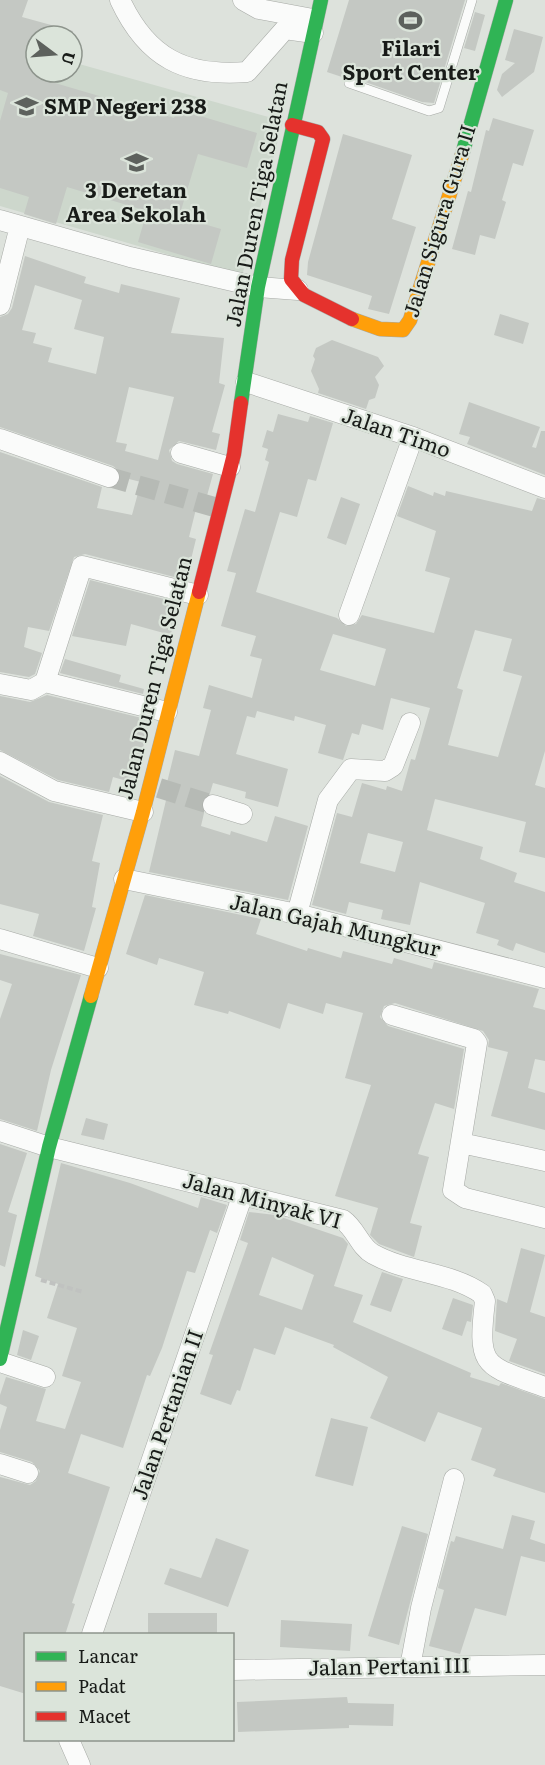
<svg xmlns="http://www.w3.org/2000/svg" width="545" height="1765" font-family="Literata,serif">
<rect width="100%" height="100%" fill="#dde2dc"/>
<!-- built -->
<path fill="#cdd7cc" d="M0 42 36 72H72V62L283 121 242 276 0 206Z"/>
<!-- building -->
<path fill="#c4c8c3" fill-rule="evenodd" d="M0 0H28L22 17 73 31V36H36V72H58L55 83 174 118 177 109 257 133 247 168 198 154 179 217 221 229 211 264 138 242 147 211 67 187 56 224 24 214 29 197 0 188V121L8 93 0 90Z
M349 0H465L434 103 422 102 351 77 345 78 327 72Z
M475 12 485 15 475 51 464 48Z
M514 29 543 37 534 72 502 97 497 90 502 74 515 63 505 60Z
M493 118 534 130 523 166 513 163 502 200 506 202 495 239 480 235 475 255 452 249 468 191 471 192 486 130 489 131Z
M343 134 412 155 392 219 416 227 389 314 368 309 372 296 307 275 308 262Z
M25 256 86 277 84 283 119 293 121 284 180 298 171 333 224 338 219 383 225 385 212 432 220 434 216 450 179 441 169 450 172 461 177 464 213 474 205 503 198 501 189 537 196 539 186 580 85 554 74 557 49 631 28 627 24 647 42 653 35 674 29 677 0 672V452L102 487 97 508 132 515 141 482 121 477 118 470 113 466 0 427V317L8 314 12 308ZM35 285 82 300 74 329 104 337 96 374 48 362 52 348 33 343 36 333 22 330ZM129 387 174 397 158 460 125 451 127 444 116 442Z
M500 314 529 323 523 344 494 335Z
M332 340 378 357 384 366 375 377 379 385 375 398 369 400 366 409 318 393 319 389 311 371 315 359 313 356 316 348Z
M469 402 540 427 532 447 536 448 541 431H545V475L467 444 470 437 459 434Z
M278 414 308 422 310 416 333 423 316 481 308 479 297 517 280 512 256 592 337 618 346 626 356 624 362 615 434 633 450 578 425 571 436 531 397 516 408 486 433 496 434 492 445 496 446 491 532 511 537 498 545 500V751L535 785 545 788V858L519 852 526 822 435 799 427 830 483 847 480 859 517 873 514 882 545 892V953L516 943 513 951 497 945 499 940 476 933 485 903 420 882 410 925 381 919 383 910 349 902 346 914 312 905 337 813 352 817 362 783 386 790 387 786 402 791 411 759 415 760 430 708 391 698 383 730 362 724 359 735 352 733 343 760 318 753 326 725 295 716 294 721 257 711 255 718 247 716 236 754 288 769 278 807 245 798 246 792 213 783 210 793 202 801 204 813 201 826 230 835 231 831 267 842 275 816 308 826 288 900 149 872 168 792 165 791 175 750 199 756 211 710 203 708 209 685 252 698 262 659 250 656 256 636 221 626 236 573 227 571 245 509 255 512 269 462 265 460 268 449 262 447 267 430 273 432ZM475 630 512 639 503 671 522 676 498 757 448 745 463 690 457 688ZM333 634 386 649 375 686 320 670ZM368 833 403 842 395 872 360 863Z
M341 497 360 504 346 545 327 538Z
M90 580 176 602 171 635 131 624 126 646 72 636Z
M65 659 121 675 119 682 144 689 143 694 60 673Z
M47 695 150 720 134 783 113 777 109 792 58 780 0 750V696L30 702Z
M0 776 49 802 103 815 92 861 100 863 92 907 96 908 84 951 33 936 39 914 0 904Z
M145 895 261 919 256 934 307 951 308 948 341 958 343 951 392 964 394 958 432 969 434 962 539 989 533 1007 545 1010V1061L535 1059 528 1088 545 1093V1130L491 1116 508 1052 488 1047 489 1040 483 1031 395 1003 384 1006 380 1017 388 1026 464 1049 454 1109 435 1103 418 1154 429 1157 410 1223 422 1226 414 1257 379 1244 370 1235 378 1208 335 1196 371 1085 345 1078 363 1013 326 1003 323 1014 288 1003 280 1029 229 1011 228 1014 194 1005 204 972 159 958 157 965 126 954Z
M0 954 81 975 51 1070 37 1131 0 1119V1019L12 984 0 980Z
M86 1118 108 1124 104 1140 81 1135Z
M0 1144 27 1153 8 1212 17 1215 5 1267 0 1265Z
M61 1163 130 1183 198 1208 201 1197 227 1205 217 1233 210 1230 195 1273 187 1271 162 1348 150 1376 147 1375 123 1448 81 1434 68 1473 110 1487 72 1603 75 1604 65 1635H26V1694L0 1686V1477L30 1485 36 1481 40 1471 32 1462 0 1452V1430L7 1407 0 1404V1395L6 1377 46 1389 36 1421 65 1429 81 1382 62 1376 77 1328 47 1318 58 1284 35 1276Z
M249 1212 275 1215 343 1238 348 1244 334 1286 363 1295 353 1322 471 1373 470 1377 499 1386 501 1383 545 1399V1493L493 1476 496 1469 471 1460 482 1428 438 1412 425 1442 370 1418 388 1377 333 1347 334 1345 285 1327 275 1355 254 1348 240 1391 237 1390 231 1405 200 1394 213 1355 209 1354 248 1243 240 1240ZM272 1257 314 1275 302 1310 259 1295Z
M521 1248 545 1255 530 1312 545 1317V1374L509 1361 517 1339 495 1331 497 1299 507 1303Z
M382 1272 403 1279 391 1312 370 1305Z
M453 1298 473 1305 471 1322 467 1321 462 1336 442 1329Z
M23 1330 39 1336 31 1360 17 1355Z
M331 1418 368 1427 353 1486 315 1476Z
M512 1515 535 1521 530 1539 545 1544V1562L521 1556 506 1616 475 1608 460 1654 429 1646 444 1590 438 1588 451 1541 454 1542 456 1536 503 1549Z
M402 1526 428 1534 399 1645 368 1636Z
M216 1538 249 1550 228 1607 164 1584 170 1568 201 1578Z
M148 1613H217V1635H148Z
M281 1620 352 1624 350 1651 280 1647Z
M347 1697 348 1703 394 1704 393 1726 349 1725V1728L238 1732 237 1702Z"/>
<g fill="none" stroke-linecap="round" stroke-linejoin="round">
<!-- street-tunnel -->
<path stroke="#b6bab5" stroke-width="20" stroke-dasharray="20 10" stroke-linecap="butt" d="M109 477 221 509
M159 788 213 805"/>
<defs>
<path id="lane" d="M349 83 429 111 439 108 472 0"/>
<path id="street" d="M120 0C147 58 185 77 247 72L285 29 313 33
M243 0 259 9 313 19
M0 220 130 257 258 287 298 290
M0 305 20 226
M246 382 413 437 545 488
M0 439 109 477
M181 453 230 467
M349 615 413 437
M45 682 167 712
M0 684 31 690 45 682 82 566 198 595
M0 762 54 791 143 812
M213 805 242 814
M124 879 297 914 545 978
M297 914 328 800 351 769 385 771 393 766 410 723
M0 939 98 968
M392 1015 474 1039 477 1043 453 1190 465 1198 545 1218
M0 1131 49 1147 343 1220C356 1229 360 1247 373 1254 407 1273 451 1272 482 1294L485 1301C477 1369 484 1365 545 1387
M461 1143 545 1161
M0 1362 45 1377
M0 1464 28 1473
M92 1634 243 1194
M410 1667 421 1608 454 1479
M232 1670 545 1665
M69 1740 80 1765"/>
<path id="fast" d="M462 155 506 0
M241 403 258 287 321 0
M0 1359 49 1147 91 996"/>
<path id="slow" d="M352 319 380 329 403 330 410 320 462 155
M91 996 143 812 199 592"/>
<path id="jam" d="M292 125 318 132 323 139 292 260 291 279 304 295 352 319
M199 592 234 454 241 403"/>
</defs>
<!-- lane casing -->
<use href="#lane" stroke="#a7aaa6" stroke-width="10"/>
<!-- street casing -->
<use href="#street" stroke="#a7aaa6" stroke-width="21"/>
<!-- fast casing -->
<use href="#fast" stroke="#a7aaa6" stroke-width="15"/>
<!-- slow casing -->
<use href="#slow" stroke="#a7aaa6" stroke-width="15"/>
<!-- jam casing -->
<use href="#jam" stroke="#a7aaa6" stroke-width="15"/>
<!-- path -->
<path stroke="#c0c2c0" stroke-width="4" stroke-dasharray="6 3" stroke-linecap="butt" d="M41 1280 83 1292"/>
<!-- lane -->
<use href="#lane" stroke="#fafbfa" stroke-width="9"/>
<!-- street -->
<use href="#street" stroke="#fafbfa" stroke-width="20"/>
<!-- fast -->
<use href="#fast" stroke="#30b455" stroke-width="14"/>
<!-- slow -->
<use href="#slow" stroke="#ff9f0a" stroke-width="14"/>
<!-- jam -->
<use href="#jam" stroke="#e5322d" stroke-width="14"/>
</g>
<!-- icons -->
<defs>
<symbol id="stadium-bare" viewBox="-9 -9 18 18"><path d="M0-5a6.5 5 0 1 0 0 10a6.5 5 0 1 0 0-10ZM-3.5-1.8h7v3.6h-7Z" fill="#5d615d" stroke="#dbe4da" stroke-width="2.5" paint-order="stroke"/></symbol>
<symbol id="school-bare" viewBox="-9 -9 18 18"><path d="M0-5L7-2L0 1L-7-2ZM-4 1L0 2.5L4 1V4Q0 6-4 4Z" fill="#5d615d" stroke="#dbe4da" stroke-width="2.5" paint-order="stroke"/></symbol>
</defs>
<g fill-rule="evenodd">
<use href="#stadium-bare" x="394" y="4" width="33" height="33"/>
<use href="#school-bare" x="10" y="90" width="33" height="33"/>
<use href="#school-bare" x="120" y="146" width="33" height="33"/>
</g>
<g text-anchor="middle" stroke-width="4.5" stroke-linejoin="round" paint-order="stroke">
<!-- poi labels -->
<g font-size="21" font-weight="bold" fill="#181b18" stroke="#dbe4da">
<text x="411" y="56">Filari<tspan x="411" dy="24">Sport Center</tspan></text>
<text x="44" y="114" text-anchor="start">SMP Negeri 238</text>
<text x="136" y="198">3 Deretan<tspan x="136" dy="24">Area Sekolah</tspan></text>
</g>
<!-- street labels -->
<g font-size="21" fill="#181b18" stroke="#dbe4da">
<text transform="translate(257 204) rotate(-79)" y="7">Jalan Duren Tiga Selatan</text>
<text transform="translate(440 221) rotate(-73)" y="7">Jalan Sigura Gura II</text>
<text transform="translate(396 433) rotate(19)" y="7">Jalan Timo</text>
<text transform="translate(155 678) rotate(-76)" y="7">Jalan Duren Tiga Selatan</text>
<text transform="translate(335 926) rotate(13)" y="7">Jalan Gajah Mungkur</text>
<text transform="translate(262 1201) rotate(15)" y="7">Jalan Minyak VI</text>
<text transform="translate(168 1415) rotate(-71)" y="7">Jalan Pertanian II</text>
<text transform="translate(389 1667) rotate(-1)" y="7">Jalan Pertani III</text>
</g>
</g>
<!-- legend -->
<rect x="24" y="1633" width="210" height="108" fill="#dbe4da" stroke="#8d948c" stroke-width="1.5"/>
<rect x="36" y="1652" width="30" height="9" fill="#30b455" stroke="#8d948c" stroke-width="1.5"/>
<text x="78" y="1663" font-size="18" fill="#181b18">Lancar</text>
<rect x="36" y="1682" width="30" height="9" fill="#ff9f0a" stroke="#8d948c" stroke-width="1.5"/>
<text x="78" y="1693" font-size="18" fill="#181b18">Padat</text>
<rect x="36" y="1712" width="30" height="9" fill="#e5322d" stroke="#8d948c" stroke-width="1.5"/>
<text x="78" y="1723" font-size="18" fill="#181b18">Macet</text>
<!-- north arrow -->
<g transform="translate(54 54) rotate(106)"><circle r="28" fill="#dbe4da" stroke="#8d948c" stroke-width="1.5"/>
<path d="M0-4.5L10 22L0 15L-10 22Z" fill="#5d615d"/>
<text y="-9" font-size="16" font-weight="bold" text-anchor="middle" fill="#181b18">U</text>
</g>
</svg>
